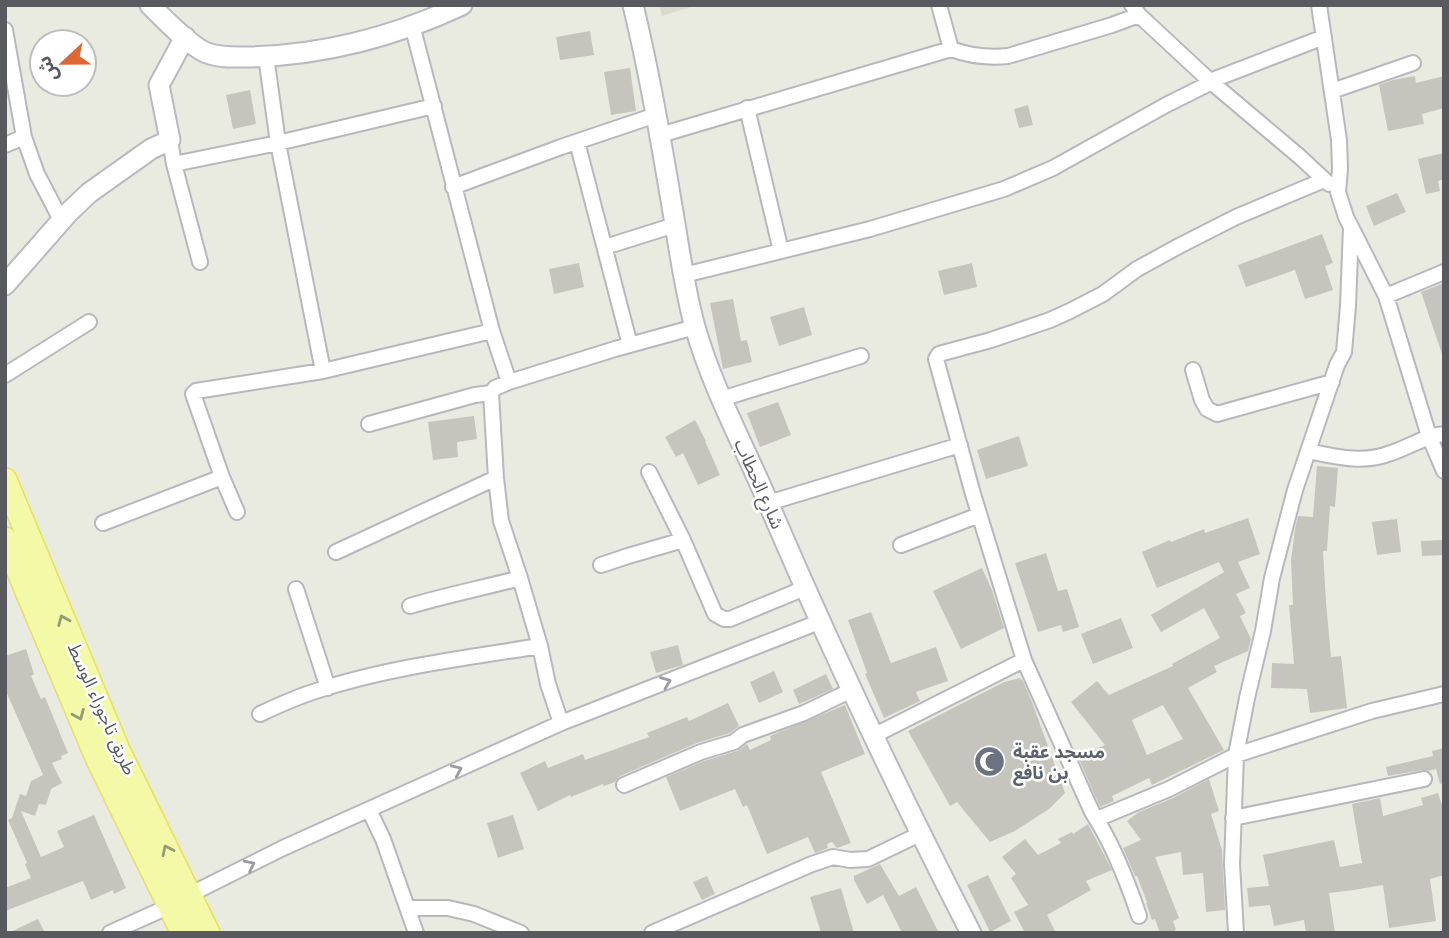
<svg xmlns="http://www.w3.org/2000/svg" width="1449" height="938" font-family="'Open Sans','Noto Sans Arabic',sans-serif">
<rect width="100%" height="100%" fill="#eaebe0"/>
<!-- education -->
<path fill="#dadace" d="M659 5H697L662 16Z"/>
<!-- building -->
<path fill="#c6c5bd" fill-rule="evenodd" d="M590 31 594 55 560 60 556 37Z
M630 68 636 111 611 115 604 72Z
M1415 76 1416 83 1444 76V108L1422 114 1424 124 1388 131 1379 85 1393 80Z
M250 90 256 124 233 129 226 95Z
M1028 105 1033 125 1019 128 1014 109Z
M1444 153V179L1438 181 1440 191 1426 194 1418 159Z
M1397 193 1406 212 1374 226 1366 206Z
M1322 234 1333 263 1325 266 1333 290 1305 299 1295 270 1246 287 1238 265Z
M579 263 584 287 554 294 549 269Z
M972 263 977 287 944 295 938 271Z
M1444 283V354H1442L1421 292Z
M733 299 741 341 747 340 752 362 723 369 710 303Z
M804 307 812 335 779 346 770 317Z
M778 402 791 435 760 447 747 413Z
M474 416 477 439 457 442 458 457 433 460 428 422Z
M695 420 706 441H705L720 475 698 485 683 453 676 457 665 437Z
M1019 436 1028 466 986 479 977 450Z
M1317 466 1338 468 1335 507 1330 506 1327 551H1323L1326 602 1331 657 1341 656 1347 708 1310 713 1307 689 1271 688 1272 663 1294 664 1289 605H1293L1291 560 1295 529 1298 516 1313 517Z
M1248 518 1260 554 1238 562 1250 588 1236 594 1246 613 1240 616 1251 639 1248 651 1214 666 1217 672 1188 688 1224 750 1152 785 1149 778 1112 796 1114 801 1100 807 1078 757 1105 745 1071 702 1097 681 1109 695 1173 666 1172 664 1220 638 1204 608 1161 632 1151 615 1224 572 1219 562 1157 588 1142 552 1170 540 1171 542 1204 529 1205 533ZM1163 705 1183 739 1147 755 1132 720Z
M1397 519 1401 552 1377 555 1372 522Z
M1444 540V555L1422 556 1421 541Z
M1046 553 1058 591 1067 589 1079 627 1063 632 1061 625 1038 632 1015 563Z
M982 568 992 590 1004 628 961 649 933 591Z
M871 612 891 663 936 647 948 681 916 692 920 701 884 718 865 674 867 673 848 620Z
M1121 618 1133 648 1093 664 1081 634Z
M678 645 683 665 656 673 650 652Z
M26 649 34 674 31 676 41 699 45 697 68 753 61 756 62 759 52 763 62 783 51 789 46 805 39 804 35 816 21 811 41 857 64 847 57 831 94 815 126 888 114 894 113 890 91 900 83 881 5 911V888L31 878 25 864 27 863 8 820 12 818 20 794 26 796 31 781 43 775 5 689V656Z
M774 671 783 692 759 703 750 682Z
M826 674 833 689 799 704 793 690Z
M1020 678 1023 681 1032 702 1065 793 1049 809 1015 831 990 842 957 802 950 806 908 731 1004 682Z
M728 703 739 726 730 733 697 743 620 776 615 782 604 786 603 784 571 797 570 795 538 811 520 773 545 761 548 768 583 754 585 760 649 737 647 733 687 717 689 721Z
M845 705 865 754 821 772 851 843 837 848 832 842 827 844 828 848 815 853 808 837 767 854 747 805 743 807 735 789 680 811 666 777 704 761 737 751 747 744 750 750 771 740 770 736Z
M1444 748V783L1440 784 1436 769 1428 771 1422 770 1388 776 1386 767 1433 756 1432 751Z
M1209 779 1219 811 1211 814 1222 850 1225 910 1206 912 1203 873 1183 875 1181 852 1155 857 1179 918 1173 921 1176 930 1169 933H1160L1155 919 1152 920 1146 903 1147 902 1137 876H1135L1123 848 1141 840 1127 821 1139 812 1173 798Z
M1438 793 1444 811V875L1430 879 1436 921 1389 928 1383 885 1354 890 1329 893 1335 933H1306L1304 920 1274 926 1270 905 1249 907 1247 888 1269 886 1263 855 1334 840 1340 867 1362 863 1352 804 1380 798 1383 816 1423 805 1421 798Z
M513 815 524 849 498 858 487 823Z
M1088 824 1112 870 1086 881 1091 890 1047 915 1056 933H1025L1014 912 1028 905 1011 878 1016 874 1002 857 1025 839 1038 855 1061 843 1058 839 1072 832 1073 834Z
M880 864 899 896 916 887 939 933H902L883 895 867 904 854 880V876Z
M988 875 1011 921 990 932 967 885Z
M707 876 715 894 702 900 693 882Z
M841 888 854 933H821L810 897Z
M38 919 45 933H8Z"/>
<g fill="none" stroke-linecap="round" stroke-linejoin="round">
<defs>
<path id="street" d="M939 5 951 49
M1132 5 1139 15 1210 81 1300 157 1329 184
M1319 5 1339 140 1340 169 1338 192 1346 217 1386 296 1429 436 1444 471
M412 25 492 331 509 382
M5 30 24 137 37 174 61 220
M266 56 278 143 323 371
M1332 91 1413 63
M747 108 781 251
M660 135 951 49C970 56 988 58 1008 56L1112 25 1139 15
M170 140 174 164 200 262
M577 142 630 345
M5 145 24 137
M174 164 278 143 434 106
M453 187 561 147 656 115
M605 247 675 225
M684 275 870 229 1004 189 1053 168 1166 105 1204 86 1210 81 1324 37
M1386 296 1444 272
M1193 370 1202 400 1207 409 1217 414 1332 382
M5 375 89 322
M491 393 496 478 501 521 520 578 540 646 548 684 561 723
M721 399 861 356
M369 424 475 395 491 393 495 388 509 382 615 349 695 327
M1308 451C1337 457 1363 464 1391 453 1410 447 1424 436 1444 434
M649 472 683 540 715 614 724 619H730L805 588
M768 503 960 445
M237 512 222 477 193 394 196 391 323 371 492 331
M103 523 222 477
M901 545 979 515
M336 552 496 478
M601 565 628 556 683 540
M296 589 328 688
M410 606C446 595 483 588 520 578
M260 714C279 705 299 696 319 690 390 667 466 658 540 646
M873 736 1024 660
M624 785 701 752 734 742 743 735 804 713 852 690
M369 810 383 839 416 933
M1233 818 1424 779
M1097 819 1169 789 1236 755 1372 711 1444 694
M408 908H448L474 914 521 933
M1139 916C1127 880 1113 844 1092 812L1024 660 973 494 936 359 939 354 991 340 1050 320 1070 311 1103 294 1137 269 1179 246 1236 217 1324 180
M110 933 170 906 189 895 283 848 561 723 819 622
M652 933 812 864 833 857 850 860 868 859 920 834
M1236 933 1232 864 1236 755 1247 698 1263 631 1272 578 1295 490 1337 365 1344 352 1348 306 1351 227"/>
<path id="secondary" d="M150 5C163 18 191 47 207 53 220 58 236 57 250 57 323 55 396 36 462 5
M633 5C650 75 662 147 674 218 680 254 685 291 695 327 713 390 745 447 770 507 832 652 899 793 971 933
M5 285 69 212 89 193 151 149 170 140 159 85 185 37"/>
<path id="primary" d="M5 480 118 750 208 933
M5 539 98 760 183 933"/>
</defs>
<!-- street casing -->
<use href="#street" stroke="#b7b8be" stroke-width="18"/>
<!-- secondary casing -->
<use href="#secondary" stroke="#b8bac1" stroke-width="23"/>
<!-- primary casing -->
<use href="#primary" stroke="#e7e05c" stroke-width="26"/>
<!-- street -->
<use href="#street" stroke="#fff" stroke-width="14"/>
<!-- secondary -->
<use href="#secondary" stroke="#fff" stroke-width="19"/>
<!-- primary -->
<use href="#primary" stroke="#f3f9a6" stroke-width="23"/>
</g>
<!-- one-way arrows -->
<defs><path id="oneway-chevron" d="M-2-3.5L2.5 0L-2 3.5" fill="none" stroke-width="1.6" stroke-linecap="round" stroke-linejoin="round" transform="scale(1.75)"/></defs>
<g stroke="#969a7c">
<use href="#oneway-chevron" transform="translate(63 620) rotate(-113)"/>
<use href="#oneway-chevron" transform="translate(79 715) rotate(67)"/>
<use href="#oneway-chevron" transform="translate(167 850) rotate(-116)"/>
</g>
<g stroke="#9b9ca0">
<use href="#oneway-chevron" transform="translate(666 682) rotate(-21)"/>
<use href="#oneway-chevron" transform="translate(457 770) rotate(-24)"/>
<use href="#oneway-chevron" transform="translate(250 865) rotate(-26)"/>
</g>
<!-- icons -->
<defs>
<symbol id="mosque-disc" viewBox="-11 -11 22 22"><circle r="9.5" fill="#6b7280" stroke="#fff"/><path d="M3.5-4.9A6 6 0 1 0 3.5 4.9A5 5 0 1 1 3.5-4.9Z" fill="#fff"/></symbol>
</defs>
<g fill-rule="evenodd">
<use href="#mosque-disc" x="972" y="744" width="35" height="35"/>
</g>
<g text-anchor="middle" stroke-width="5" stroke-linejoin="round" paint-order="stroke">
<!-- street labels -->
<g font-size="18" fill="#585a60" stroke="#fff">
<text transform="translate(759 484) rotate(66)" y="6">شارع الحطاب</text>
<text transform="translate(102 709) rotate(66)" y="6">طريق تاجوراء الوسط</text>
</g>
<!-- worship labels -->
<g font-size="18" font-weight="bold" fill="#5b616d" stroke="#fff" text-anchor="start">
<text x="1013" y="758">مسجد عقبة<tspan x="1013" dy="21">بن نافع</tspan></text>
</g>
</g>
<!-- border -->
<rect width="1449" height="938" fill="none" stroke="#585a60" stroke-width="14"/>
<!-- north arrow -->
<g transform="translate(63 63) rotate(248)"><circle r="33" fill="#ffffff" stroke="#bcbdbf" stroke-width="2"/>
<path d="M0-5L12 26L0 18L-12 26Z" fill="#dc6834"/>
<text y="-10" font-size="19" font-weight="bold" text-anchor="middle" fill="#585a60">ش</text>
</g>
</svg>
